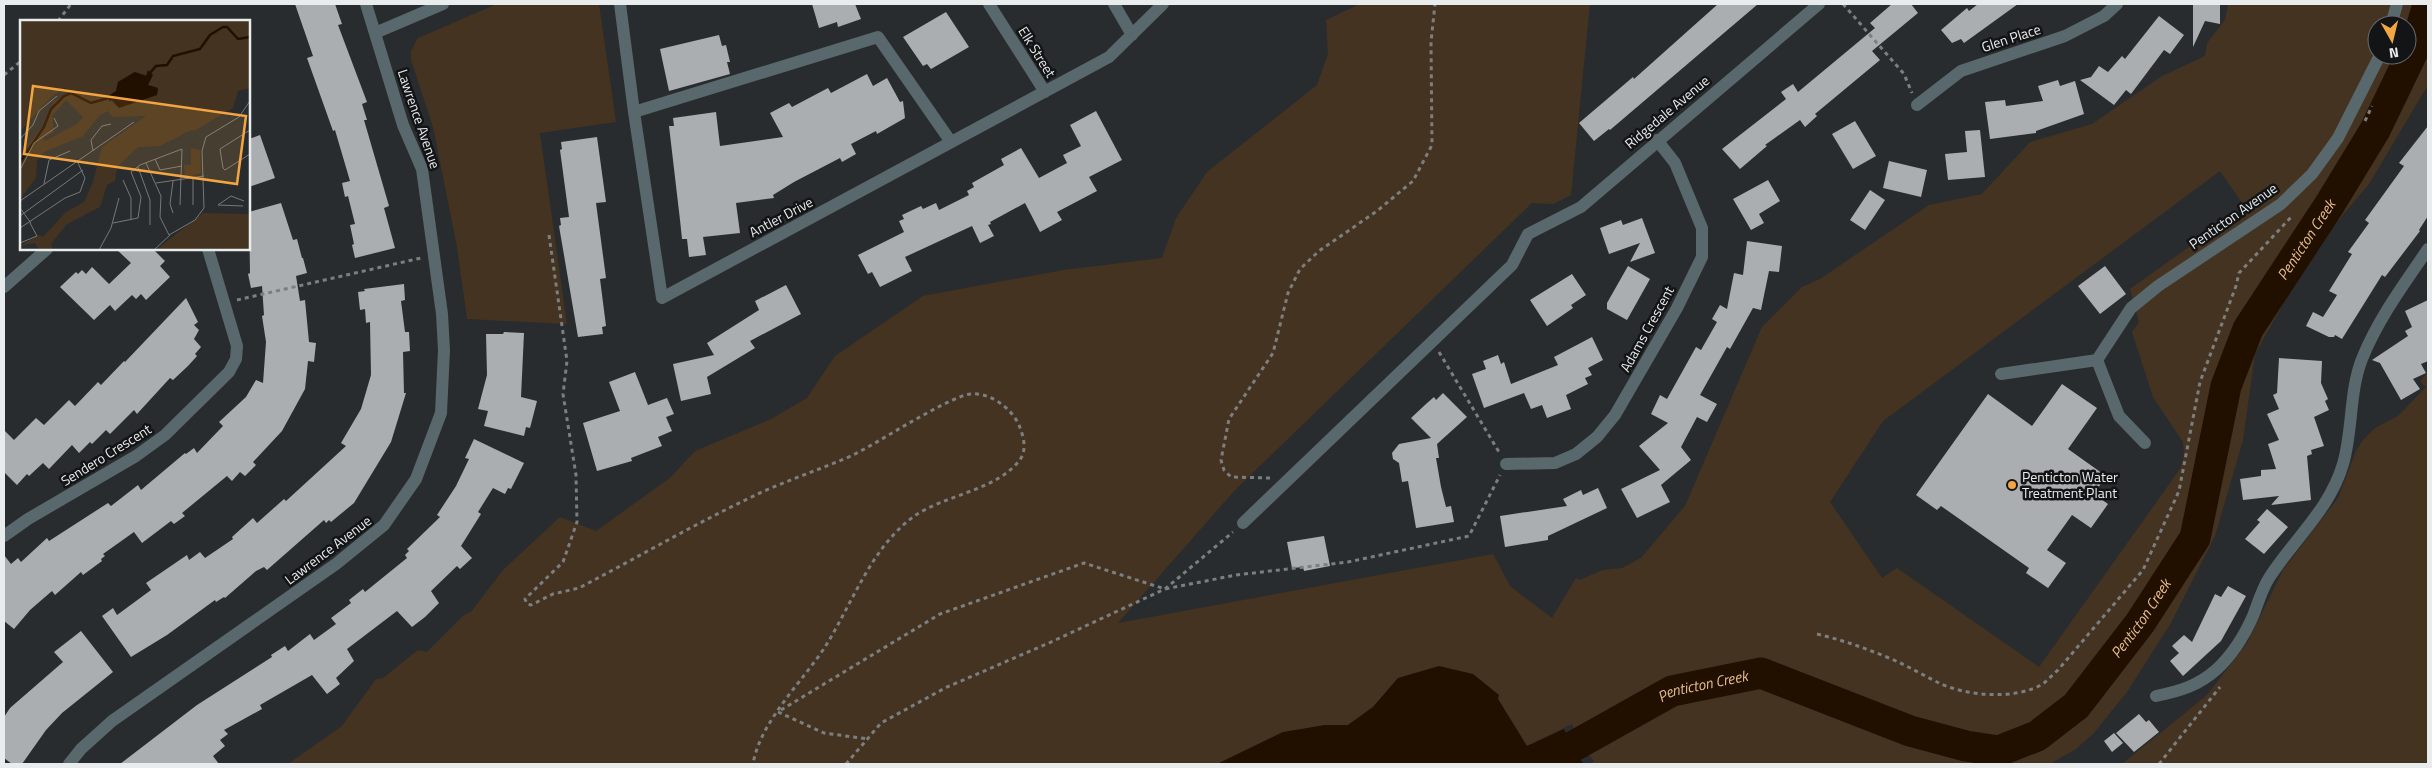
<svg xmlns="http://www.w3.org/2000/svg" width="2432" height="768" font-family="'Titillium Web',sans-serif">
<rect width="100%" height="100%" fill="#292c2e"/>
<!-- green -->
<path fill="#443320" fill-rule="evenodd" d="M497 4H599L616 122 540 133 567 324 467 319 457 247 433 127 411 60V51L418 38Z
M1360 4H1590L1571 195 1553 204 1532 203 1235 490 1118 623 1493 554 1510 586 1552 618 1576 578 1580 580 1603 570 1622 568 1641 558 1685 506 1762 327 1802 287 1820 279 1929 205 1982 194 2030 142 2092 124 2162 76 2205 56 2207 43 2225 20 2228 4H2428V85L2369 184 2314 249 2255 354 2243 440 2215 536 2171 623 2127 692 2093 734 2076 749 2050 764H1591L1594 761 1579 743 1572 724 1527 746 1498 699 1398 678 1373 707 1348 725H1325L1217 764H288L342 726 376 679 383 678 418 650 427 652 464 615 471 612 503 570 560 517 596 531 670 478 695 451 771 419 807 398 835 356 923 296 1063 270 1162 258 1176 218 1207 172 1317 85 1328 54 1326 20ZM2377 25H2407V55H2377ZM2220 171 2245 207 2130 289 2139 322 2132 332 2153 397 2183 442 2184 455 2180 469 2039 667 1897 568 1882 578 1830 502 1883 421Z
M2428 371V764H2122L2207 695 2247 643 2283 570 2338 498 2356 451 2363 440 2375 428 2398 416 2426 387 2420 382Z"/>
<!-- water -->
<path fill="#210f00" d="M1439 666 1473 674 1499 695 1498 699 1527 746 1564 729 1576 755 1584 764H1217L1283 732 1325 725H1348L1373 707 1398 678Z"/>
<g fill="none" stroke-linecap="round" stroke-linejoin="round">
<!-- river -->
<path stroke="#210f00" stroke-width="31" id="s1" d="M1548 764 1572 747 1672 691 1761 673 1910 731 1966 746 1999 751 2037 736 2076 706 2140 623 2195 538 2226 386 2248 329 2330 204 2375 130 2416 45 2428 5"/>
</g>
<!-- building -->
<path fill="#aaaeb0" d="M295 4H335L342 24 338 25 367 102 362 104 367 120H364L389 206 384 208 395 248 355 258 352 245 354 244 350 225 355 224 348 196 345 197 342 183 350 181 335 130 333 131 307 58 313 56Z
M812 4H855L861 19 838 27 837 22 819 28Z
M1718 4H1758L1610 130 1609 129 1594 141 1579 123 1633 77 1634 79Z
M1892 4H1911L1918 13 1872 51 1880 60 1815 114 1817 116 1805 127 1800 120 1765 145 1767 146 1740 169 1722 149 1786 99 1781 92 1793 84 1798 92 1875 28 1870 23Z
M1978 4H2018L1964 43 1961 39 1952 43 1941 30 1967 8 1969 11Z
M2193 4H2220V24L2205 21 2193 47Z
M946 12 969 47 931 69 927 64 923 66 903 37Z
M2159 16 2184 35 2170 54 2164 50 2131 94 2126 90 2114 105 2080 80 2091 77 2099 66 2108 72 2122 56 2125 59Z
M719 35 722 46 726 45 730 62H727L730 74 669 91 660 49Z
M867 74 873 86 887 78 900 102 903 101 905 118 877 134 876 131 851 144 856 154 842 162 840 158 794 182 773 195 774 198 736 203 740 233 703 237 706 255 689 257 687 239H682L680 220 669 126H674L673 118 716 112 720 146 783 137 770 113 789 103 792 107 828 88 831 93Z
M2058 80 2060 86 2075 81 2084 114 2036 131V133L1990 139 1985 102 2005 100 2006 106 2043 101 2038 86Z
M1096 111 1122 160 1089 177 1097 191 1057 212 1062 220 1040 232 1025 203 990 222 991 224 988 225 994 236 980 243 972 226 905 257 912 271 880 287 872 272 868 274 858 255 904 232 899 221 904 219 902 215 921 206 923 209 936 203 939 210 969 195 967 191 974 187 972 183 1004 165 1001 159 1021 148 1039 178 1067 163 1063 155 1081 146 1070 125Z
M1855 121 1876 156 1853 169 1832 134Z
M2428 126V216L2419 230 2420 231 2385 277 2382 275 2342 339 2335 335 2334 337H2329L2306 326 2313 312 2323 317 2337 295 2329 291 2352 254 2348 252 2369 223 2365 220 2404 166 2399 163Z
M1980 130 1985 177 1948 180 1945 154 1967 152 1965 131Z
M260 135 275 178 249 187V139Z
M597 137 606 202 596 203 606 278 600 279 606 326 602 327 603 334 578 337 559 226 561 225 560 218 569 217 560 150 562 149 561 142Z
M1889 161 1927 170 1921 197 1883 188Z
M1768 180 1780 201 1759 214 1764 223 1751 230 1733 199Z
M1870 190 1885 200 1865 230 1850 220Z
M281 203 293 240 297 239 302 258H303L307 273 296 276 300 301 305 300 309 342 316 343 314 362 308 361 305 389 282 431 253 462 256 465 245 476 240 472 232 481 227 476 182 513 185 516 174 524 171 521 142 543 134 532 103 554 105 556 101 559 102 561 83 575 81 572 55 595 52 591 30 610 14 629 4 621V555L11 564 18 558 21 562 47 538 49 541 108 503 111 506 138 485 141 490 185 453 186 454 194 448 197 453 223 426 219 422 246 397 256 380 263 383 266 342 262 316 264 315 262 286 251 288 248 274 250 273 249 212Z
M1642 218 1655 253 1630 262 1640 243 1609 254 1600 228 1621 220 1623 225Z
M1747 241 1782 246 1779 272 1769 271 1761 310 1753 308 1730 349 1727 347 1700 395 1717 404 1707 422 1697 417 1681 447 1691 460 1661 485 1670 502 1637 518 1621 489 1660 470 1639 446 1668 423 1651 414 1660 395 1667 399 1696 347 1701 350 1717 322 1712 319 1720 305 1727 309 1734 273 1743 275Z
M116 249H153L165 261 160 266 170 277 146 300 141 294 136 299 132 295 115 311 110 305 94 320 60 287 76 272 78 274 82 270 86 274 92 267 109 284 131 263Z
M1628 266 1650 279 1627 320 1607 309V303Z
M2105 266 2126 294 2100 314 2078 286Z
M1572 274 1586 295 1571 305 1573 308 1547 326 1530 300Z
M404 284 405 300 401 301 405 332H409L410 351 403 352 404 393H406L391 442 354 503 331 522 329 520 326 523 324 520 267 570 264 567 256 571 225 598 224 597 216 602 215 600 167 635 131 657 102 616 113 608 117 615 151 590 146 583 187 555 189 560 200 552 205 558 233 539 232 537 253 518 257 523 284 499 286 501 346 446 341 443 361 409 371 375 370 322 366 323 365 309 360 310 358 292 365 291 364 289Z
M786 285 801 314 750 341 755 348 707 377 711 394 681 401 673 364 714 355 707 343 759 310 755 301Z
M186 298 198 322 194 325 199 330 194 339 201 347 195 354 197 356 188 366 173 380 170 378 137 414 134 410 110 434 106 430 92 444 90 442 79 453 72 445 49 469 43 463 29 476 27 474 17 485 4 472V430L14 440 36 418 44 425 69 400 75 406 98 382 101 385 124 361 125 362Z
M2428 300V361L2421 364 2426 373 2413 379 2420 389 2401 400 2380 363 2372 360 2408 336 2405 331 2412 327 2405 311Z
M504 332 524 333 521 397 537 401 530 428 526 427 524 436 484 426 488 411 478 409 487 375 486 334H503Z
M1592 337 1603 360 1588 368 1592 375 1585 378 1588 384 1566 395 1571 409 1547 418 1542 405 1531 409 1524 393 1484 408 1472 374 1486 369 1483 361 1498 355 1501 364 1504 362 1511 384 1558 365 1554 357Z
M2279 358 2322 361 2321 383 2328 399 2325 401 2329 410 2314 417 2324 446 2311 450 2312 454 2307 456 2311 500 2271 505 2279 496 2243 500 2240 479 2261 476V470L2276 469 2268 444 2279 440 2267 414 2279 409 2273 395 2277 393Z
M635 372 648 405 667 398 674 414 666 417 672 431 658 437 662 446 631 458 632 461 597 471 583 423 620 411 609 382Z
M2062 384 2097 408 2068 449 2106 476 2094 494 2108 504 2091 528 2072 515 2047 550 2066 563 2048 588 2026 573 2029 568 1941 506 1937 510 1916 495 1988 394 2032 426Z
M1443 393 1467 417 1437 444 1439 458H1436L1441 487 1446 507 1451 506 1454 522 1416 528 1408 481 1402 482 1399 463 1393 459 1392 453 1399 444 1431 438 1411 418 1426 404 1434 397 1436 400Z
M474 439 524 463 511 489 508 488 505 494 493 488 478 512 481 514 461 546 472 558 460 569 457 566 431 591 439 603 425 617 412 627 397 611 347 649 354 661 336 678 340 684 327 694 312 675 260 705 262 709 224 730 228 734 220 740 225 746 213 756 219 764H120L197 705 272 657 271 655 285 646 288 651 310 634 314 640 336 624 331 618 351 603 349 600 363 589 365 592 407 558 405 555 409 551 407 549 440 517 437 515 456 486 469 459 465 458Z
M1598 488 1607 508 1548 536V540L1505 547 1500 516 1567 506 1563 499 1581 490 1583 495Z
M2267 509 2288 527 2264 554 2245 539 2260 522 2257 520Z
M1324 536 1330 566 1304 571 1303 567 1292 568 1287 542Z
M2228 586 2246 596 2221 641 2183 676 2170 661 2179 653 2172 646 2184 635 2192 642 2215 594 2221 597Z
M81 631 113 672 62 713 46 730 22 764H12L4 758V717L10 708 63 662 54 652Z
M2139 714 2146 722 2149 720 2159 732 2134 752 2116 733Z
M2114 733 2123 743 2112 752 2104 741Z"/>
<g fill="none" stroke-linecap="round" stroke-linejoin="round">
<!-- path -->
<path stroke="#7c7f80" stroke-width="3" stroke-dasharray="4 4" stroke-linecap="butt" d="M1843 4 1904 74 1912 93
M58 21 71 4
M4 75 21 61
M2365 121 2372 106
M549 235 567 361 563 394 576 475 577 522 563 562 525 599 527 604 531 605 553 594 579 588C640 556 700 521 762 492 791 479 821 469 851 456 871 446 890 434 909 423 927 413 946 402 965 395 986 389 1011 407 1019 425 1023 435 1027 448 1021 458 1000 490 943 495 913 517 871 548 852 604 825 647 802 682 760 722 753 764
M237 300 421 258
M1439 352 1499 452
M1270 478 1231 477 1224 470 1221 460 1229 419 1273 353 1288 293 1300 269 1319 251 1377 211 1413 181 1432 145 1431 42 1435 4
M1817 634C1842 640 1865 648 1889 658 1906 665 1921 674 1937 682 1964 696 2017 701 2044 683 2049 679 2053 674 2058 670L2143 570 2179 491 2200 382 2236 286 2239 273 2293 215
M781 710 940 614 1084 563 1165 589 1236 575 1348 562 1469 536 1500 475
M778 712 824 733 868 739
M846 764 881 723 947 687 1049 643 1165 589 1233 532
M2159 764 2220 687"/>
<!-- minor -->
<path stroke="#58686d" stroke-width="12" d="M620 4 634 112 662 298 1109 57 1163 4
M989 4 1045 92
M1114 4 1132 35
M2391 25 2397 4
M375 33 443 4
M1917 105 1961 71 2065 36 2104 16 2117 4
M634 112 878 37 951 142
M4 287 47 249
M2001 374 2097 360
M2145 443 2119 416 2097 360 2131 308 2158 286 2281 204 2312 174 2338 138 2380 55
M1506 464 1555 463 1576 454 1597 437 1615 415 1677 308 1702 257V228L1675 163 1657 140
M1243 523 1512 265 1528 234 1581 207 1819 4
M4 536 28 519 136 456 165 435 229 372 236 359 237 346 208 249
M2156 696C2180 691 2198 686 2217 669 2232 655 2245 634 2253 616 2258 603 2262 589 2269 578 2294 539 2330 509 2343 464 2353 430 2349 392 2362 359 2378 319 2404 284 2428 249
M69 764 81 749 112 721 336 564 384 525 416 479 441 413 444 350 442 314 422 169 403 125 366 4"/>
</g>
<!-- markers -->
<circle fill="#f2a541" stroke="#131415" stroke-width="2" cx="2012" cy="485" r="5"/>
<g text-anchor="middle" stroke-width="5" stroke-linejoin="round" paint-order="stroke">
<!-- street labels -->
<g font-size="14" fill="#e9ecec" stroke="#131415">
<text transform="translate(2011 38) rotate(-18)" y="5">Glen Place</text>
<text transform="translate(1037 52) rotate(58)" y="5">Elk Street</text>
<text transform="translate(1667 112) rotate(-40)" y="5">Ridgedale Avenue</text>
<text transform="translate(419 119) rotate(71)" y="5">Lawrence Avenue</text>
<text transform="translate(2233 216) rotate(-35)" y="5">Penticton Avenue</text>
<text transform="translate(781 217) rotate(-28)" y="5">Antler Drive</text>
<text transform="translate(1647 329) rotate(-61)" y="5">Adams Crescent</text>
<text transform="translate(106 455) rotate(-32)" y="5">Sendero Crescent</text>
<text transform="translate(328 550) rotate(-37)" y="5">Lawrence Avenue</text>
</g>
<!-- poi labels -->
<g font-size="14" fill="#e9ecec" stroke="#131415" text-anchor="start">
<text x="2022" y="482">Penticton Water<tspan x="2022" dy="16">Treatment Plant</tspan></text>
</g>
<!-- water labels -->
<g font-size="15" font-style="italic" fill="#e6bd8f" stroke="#131415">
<text dy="5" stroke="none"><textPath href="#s1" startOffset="1105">Penticton Creek</textPath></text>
<text dy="5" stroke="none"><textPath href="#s1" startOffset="685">Penticton Creek</textPath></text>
<text dy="5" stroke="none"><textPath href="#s1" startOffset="175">Penticton Creek</textPath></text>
</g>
</g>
<!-- overview -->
<g transform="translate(20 20)">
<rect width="230" height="230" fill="#292c2e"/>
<path d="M0 0H230V68L218 71 213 88 174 111 171 110 140 126 118 127 97 147 95 161 87 165 80 187 47 204 31 224 33 230H19L15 223 0 226 19 215 23 217 46 192 64 182 73 162 82 127 126 96 93 97 88 91 80 95 63 116 24 132 17 141 16 158 0 179V135L24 105 34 82 51 71 45 68 32 76 0 111ZM114 52 127 55 128 65 138 68 137 75 96 86 87 77 96 71 98 62ZM46 80 63 97 57 104 25 121 23 118 34 112 32 96ZM171 128 180 130 181 153 165 158 164 145H171ZM183 193 230 194V230H136Z" fill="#443320" fill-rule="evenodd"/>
<path d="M128 50 133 55 128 65 138 68 137 75 99 88 92 80 89 81 88 76 96 71 98 62 115 52 126 56Z" fill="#210f00"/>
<path fill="none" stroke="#210f00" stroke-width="2.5" d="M130 53 136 46 147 45 153 36 180 29 190 15 203 7H207L218 19 230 17M0 142 24 107 31 89 44 76 51 73 71 83 92 77"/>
<path fill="none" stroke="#76797a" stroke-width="1" d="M230 110 200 129 203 148 205 150 230 134M0 119 13 105 19 91 37 76M73 131 71 120 82 106 91 104M135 139 140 150 162 146M126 143 141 176 140 197 149 215M118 147 130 180V205M0 150 14 123 38 106 34 98M103 160 111 178V200M153 161 150 184 153 193M136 163 184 156M24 164 29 140 50 131M0 181 114 102M173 185V159M223 186 198 185 211 176 224 181M0 188 11 203M0 196 63 150M93 203 118 198 121 177 111 152 120 145 162 129 160 185M0 208 45 178 60 172 65 158 57 141M149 215 175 200 184 188 182 131 186 117 219 97 230 81M0 223 17 216 10 203M79 230 91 208 99 178M134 230 150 215"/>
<path fill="#f2a541" fill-opacity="0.15" stroke="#f2a541" stroke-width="2.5" d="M13 66 226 96 217 164 4 134Z"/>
<rect width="230" height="230" fill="none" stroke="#e9ecec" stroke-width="2.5"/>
</g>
<!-- border -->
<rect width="2432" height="768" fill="none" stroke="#e9ecec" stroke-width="10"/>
<!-- north arrow -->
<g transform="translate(2392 40) rotate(172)"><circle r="24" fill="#131415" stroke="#696a6b"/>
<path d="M0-4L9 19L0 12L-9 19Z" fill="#f2a541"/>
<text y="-8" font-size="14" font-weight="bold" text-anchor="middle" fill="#e9ecec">N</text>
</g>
</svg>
